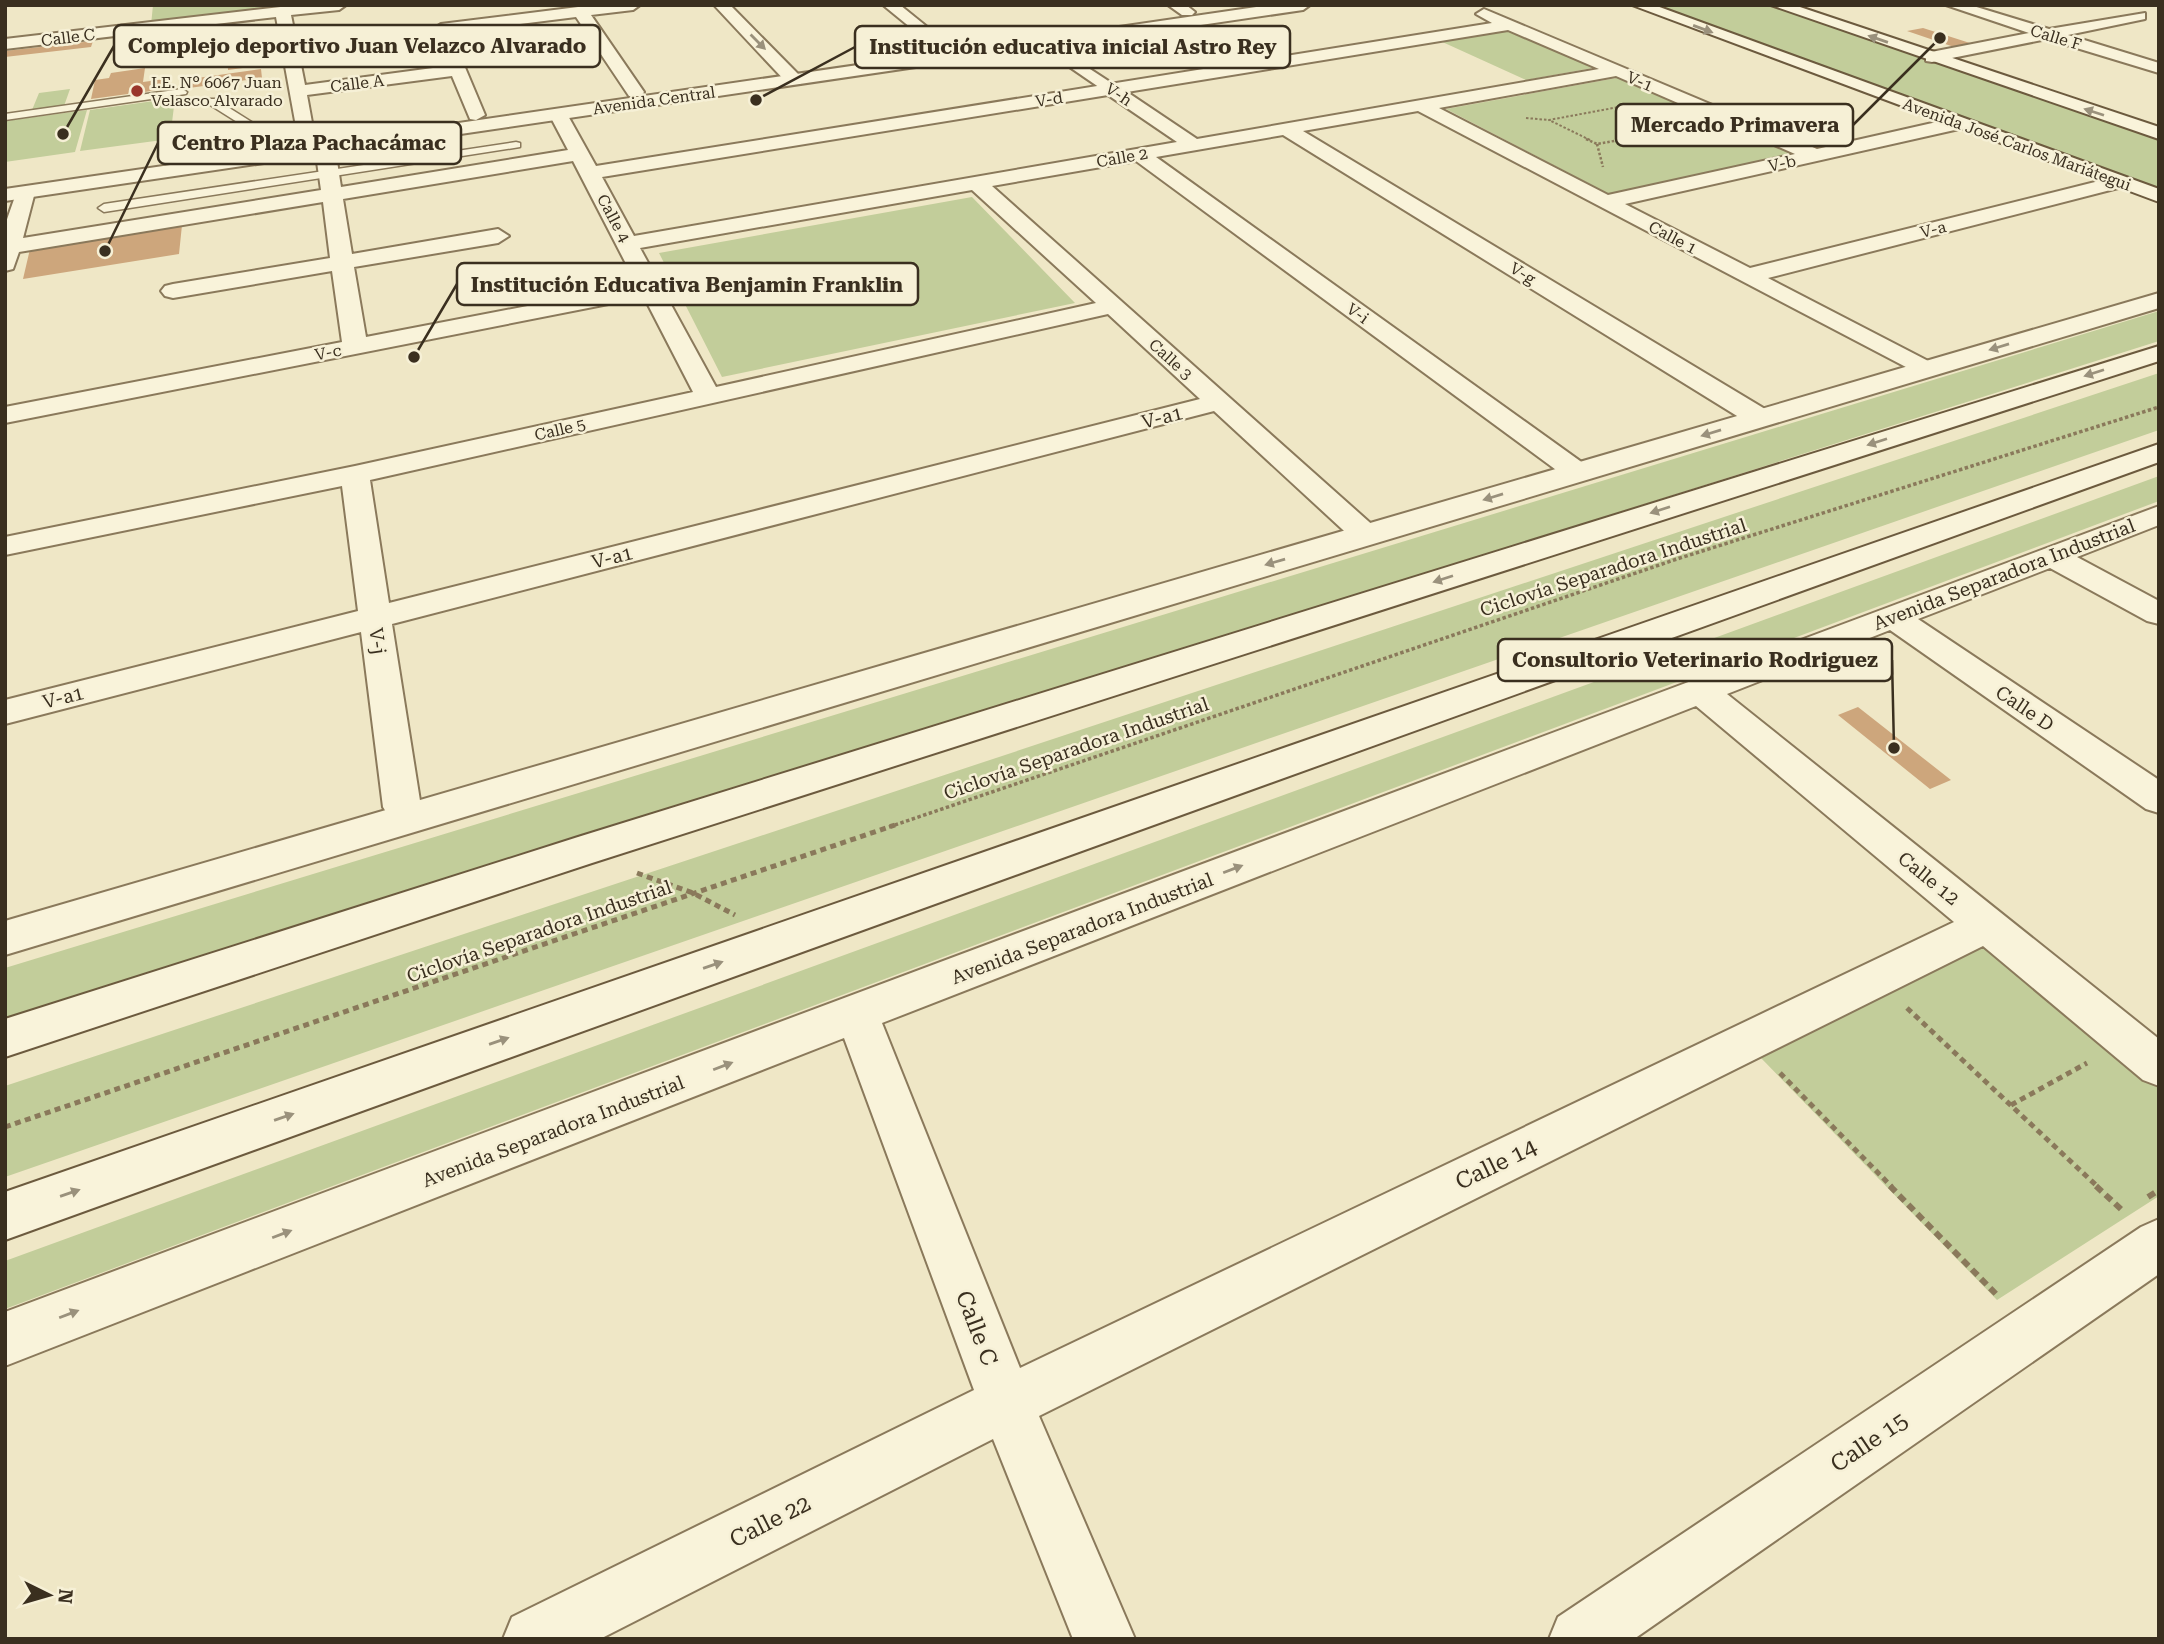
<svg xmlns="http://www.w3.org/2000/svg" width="2164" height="1644" font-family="'Roboto Serif',serif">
<rect width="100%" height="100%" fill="#efe7c6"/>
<!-- green -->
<path fill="#c2cd9a" d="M153 5H314L151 25Z
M1656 5H1771L2159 137V190Z
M1508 28 1598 67 1526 80 1438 40Z
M1622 77 1799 153 1609 194 1446 109Z
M70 89 64 106 32 110 39 93Z
M175 98 170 139 80 151 90 110Z
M87 110 75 152 5 162V121Z
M972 197 1075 303 722 377 659 253Z
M2159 311V341L5 1024V968Z
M2159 373V430L5 1177V1086Z
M2159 476V501L5 1309V1261Z
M1985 944 2159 1089V1196L1997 1300 1761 1058Z"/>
<!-- building -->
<path fill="#cda67c" d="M1923 28 1973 44 1957 48 1907 31Z
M93 41 91 47 5 57V51Z
M255 49 257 66 228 70 227 52Z
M145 68 143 82 165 79V82L172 83V87L145 92 129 91 128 94 91 99 95 80 109 78 111 73Z
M261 69 262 78 189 88 190 79Z
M182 225 179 254 23 279 30 249Z
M1858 707 1951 780 1930 789 1838 715Z"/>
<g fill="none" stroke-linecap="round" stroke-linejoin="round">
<defs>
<path id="service" d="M182 89 187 92 186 94 5 120V114Z
M207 99H215L261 128 275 145 273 147H265L253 132 207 103Z
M516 142 520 143V147L104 212 98 208 104 204Z"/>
<path id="pedestrian" d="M1044 39 1116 86V92H1106L1039 46 1037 43Z"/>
<path id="minor" d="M298 5H346L339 10 291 15 305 85 448 66 440 46 448 41 456 46 485 115 476 120 470 119 452 76 307 95 315 139 313 143H299L276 17 5 49V39Z
M594 5H640L633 10 591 15 644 92 641 96H629L576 17 441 34 433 29 441 24Z
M714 5H730L800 76 803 80 800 84H788Z
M883 5H900L952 47 944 52 938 50Z
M1168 5H1186L1195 12 1192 15H1182Z
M1946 5H1970L2049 29 2145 13V19L2068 35 2159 63V73L2047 39 1932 62 1926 61V53L2029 33Z
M1484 9 1817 149 1959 117 1968 123 1959 129 1625 204 1750 268 2119 176 2129 182 2126 186 1768 278 1934 364 1938 369 1934 374 1925 377 1418 111 1303 131 1770 412 1773 418 1770 424H1750L1283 135 1156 157 1587 466 1591 472 1587 478 1577 481 1567 478 1136 161 992 186 1377 529 1381 535 1377 541 1366 544 1355 541 1214 411 392 624 421 807 415 817 402 821 389 817 383 807 361 632 5 724V700L358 611 342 486 5 555V537L355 466 693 392 644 297 5 423V407L342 342 332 271 173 298 165 296 161 291 165 286 173 284 330 258 323 202 19 252 13 269 5 271V225L18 188H32L35 192 23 238 321 190 315 148 325 142 335 148 341 187 568 150 549 114 558 109 567 114 596 166 1492 23 1476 14ZM1508 30 1599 69 1197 139 1127 92ZM1616 76 1795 154 1608 195 1439 108ZM1108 95 1177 142 634 236 602 177ZM573 161 637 285 366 337 354 267 498 243 509 236 498 229 352 254 343 199ZM972 190 1096 303 716 387 640 248ZM1108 314 1200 399 389 603 370 480Z
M2159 506V525L2077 557 2159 601V624L2147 621 2050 568 1918 619 2159 780V813L2146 809 1890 630 1727 694 2159 1039V1086L2143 1080 1983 946 1039 1416 1135 1639H1073L993 1439 600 1639H503L512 1617 974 1390 844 1038 5 1366V1312ZM1696 706 1954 922 1020 1368 882 1023Z
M2159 1219V1274L1634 1639H1549L1558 1617 2141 1227Z"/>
<path id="tertiary" d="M1270 5H1310L1303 10 5 201V189Z
M2159 293V308L5 955V921Z"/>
<path id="secondary" d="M1632 5H1654L2159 189V202Z
M1771 5H1794L2159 127V139Z
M2159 346V361L592 863 5 1057V1019L578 837Z
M2159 444V462L5 1240V1192Z"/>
</defs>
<!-- service casing -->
<use href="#service" stroke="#8a795b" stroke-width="3"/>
<!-- pedestrian casing -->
<use href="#pedestrian" stroke="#8a795b" stroke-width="4"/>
<!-- minor casing -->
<use href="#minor" stroke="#8a795b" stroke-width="4"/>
<!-- tertiary casing -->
<use href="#tertiary" stroke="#8a795b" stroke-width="4"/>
<!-- secondary casing -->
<use href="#secondary" stroke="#6c5a3e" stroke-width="4"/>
<!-- path-far4 -->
<path stroke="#8a795b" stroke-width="2" stroke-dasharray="2.5 2" stroke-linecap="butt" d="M1526 118 1549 120
M1590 140 1549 120 1624 106
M1616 140 1678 129"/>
<!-- path-far3 -->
<path stroke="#8a795b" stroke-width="2.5" stroke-dasharray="2.5 2" stroke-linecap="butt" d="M1586 139 1597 144 1625 139
M1597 144 1603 167"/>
<!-- path-far2 -->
<path stroke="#8a795b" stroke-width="3.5" stroke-dasharray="3.5 2.5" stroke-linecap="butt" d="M889 827 1677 559 2159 407"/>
<!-- path-far1 -->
<path stroke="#8a795b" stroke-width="5" stroke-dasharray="6 4.5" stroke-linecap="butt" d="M637 873 693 893 735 915
M1907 1008 2098 1187
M1780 1073 1892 1187
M2011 1105 2087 1063
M5 1127 895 825"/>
<!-- path -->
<path stroke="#8a795b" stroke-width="6" stroke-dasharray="8 5" stroke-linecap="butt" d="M1890 1186 1996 1294
M2096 1186 2123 1211
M2148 1197 2159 1190"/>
<!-- service -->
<use href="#service" fill="#f9f3da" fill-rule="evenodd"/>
<!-- pedestrian -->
<use href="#pedestrian" fill="#f9f3da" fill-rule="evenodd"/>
<!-- minor -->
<use href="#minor" fill="#f9f3da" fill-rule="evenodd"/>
<!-- tertiary -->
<use href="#tertiary" fill="#f9f3da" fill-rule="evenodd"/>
<!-- secondary -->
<use href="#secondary" fill="#f9f3da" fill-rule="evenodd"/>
</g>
<!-- one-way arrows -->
<defs><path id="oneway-solid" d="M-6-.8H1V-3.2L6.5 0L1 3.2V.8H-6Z" transform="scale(1.75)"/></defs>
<g fill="#9a917c">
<use href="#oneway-solid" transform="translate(1703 29) rotate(20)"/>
<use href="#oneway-solid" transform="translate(1878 39) rotate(-161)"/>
<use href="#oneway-solid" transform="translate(758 42) rotate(45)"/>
<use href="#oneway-solid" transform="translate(2094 112) rotate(-162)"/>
<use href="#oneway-solid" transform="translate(1999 347) rotate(163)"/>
<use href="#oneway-solid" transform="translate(2094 373) rotate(162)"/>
<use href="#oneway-solid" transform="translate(1711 433) rotate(163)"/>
<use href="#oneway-solid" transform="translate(1877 442) rotate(162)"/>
<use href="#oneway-solid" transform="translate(1493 497) rotate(163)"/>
<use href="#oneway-solid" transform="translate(1660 510) rotate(162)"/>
<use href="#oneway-solid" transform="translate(1275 562) rotate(164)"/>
<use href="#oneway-solid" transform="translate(1443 579) rotate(162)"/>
<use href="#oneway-solid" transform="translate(1233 869) rotate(-21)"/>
<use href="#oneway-solid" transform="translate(713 965) rotate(-19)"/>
<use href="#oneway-solid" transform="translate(499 1041) rotate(-19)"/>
<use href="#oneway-solid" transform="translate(723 1066) rotate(-21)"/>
<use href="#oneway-solid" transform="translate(284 1117) rotate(-19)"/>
<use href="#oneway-solid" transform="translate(70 1193) rotate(-19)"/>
<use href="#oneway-solid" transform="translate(282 1234) rotate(-21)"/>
<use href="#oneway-solid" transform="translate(69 1314) rotate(-21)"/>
</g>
<!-- markers -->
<circle fill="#9a362b" stroke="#f6f0d6" stroke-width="2.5" cx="137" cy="91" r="7"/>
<g text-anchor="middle" stroke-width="5" stroke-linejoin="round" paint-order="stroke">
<!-- far-street labels -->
<g font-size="16" fill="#3a2f1f" stroke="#f6f0d6">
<text transform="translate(68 37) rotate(-7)" y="6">Calle C</text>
<text transform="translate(2056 37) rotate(17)" y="6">Calle F</text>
<text transform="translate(1640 81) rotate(23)" y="6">V-1</text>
<text transform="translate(357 83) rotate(-7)" y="6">Calle A</text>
<text transform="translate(1119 94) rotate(34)" y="6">V-h</text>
<text transform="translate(1049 99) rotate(-9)" y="6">V-d</text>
<text transform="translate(654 100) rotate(-8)" y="6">Avenida Central</text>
<text transform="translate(2017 144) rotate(20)" y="6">Avenida José Carlos Mariátegui</text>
<text transform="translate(1122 157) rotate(-10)" y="6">Calle 2</text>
<text transform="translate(1782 163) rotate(-12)" y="6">V-b</text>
<text transform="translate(614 218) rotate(62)" y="6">Calle 4</text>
<text transform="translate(1933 229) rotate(-14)" y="6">V-a</text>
<text transform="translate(1673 237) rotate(28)" y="6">Calle 1</text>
<text transform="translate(1523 273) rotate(31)" y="6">V-g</text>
<text transform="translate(1358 313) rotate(36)" y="6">V-i</text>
<text transform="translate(328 352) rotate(-11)" y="6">V-c</text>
<text transform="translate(1171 359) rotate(42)" y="6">Calle 3</text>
<text transform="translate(560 429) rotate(-13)" y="6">Calle 5</text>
</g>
<!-- far-poi labels -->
<g font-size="16" fill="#3a2f1f" stroke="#f6f0d6" text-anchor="start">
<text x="151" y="88">I.E. N° 6067 Juan<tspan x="151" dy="18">Velasco Alvarado</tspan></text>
</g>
<!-- street labels -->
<g font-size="19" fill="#3a2f1f" stroke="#f6f0d6">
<text transform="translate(1162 417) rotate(-14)" y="7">V-a1</text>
<text transform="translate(612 557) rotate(-14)" y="7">V-a1</text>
<text transform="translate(1613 567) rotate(-18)" y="7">Ciclovía Separadora Industrial</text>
<text transform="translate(2004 574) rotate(-21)" y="7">Avenida Separadora Industrial</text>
<text transform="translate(378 641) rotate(82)" y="7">V-j</text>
<text transform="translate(63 697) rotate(-14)" y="7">V-a1</text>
<text transform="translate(2025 708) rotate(34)" y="7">Calle D</text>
<text transform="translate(1076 748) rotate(-19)" y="7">Ciclovía Separadora Industrial</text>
<text transform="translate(1929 878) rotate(39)" y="7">Calle 12</text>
<text transform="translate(1082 928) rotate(-21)" y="7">Avenida Separadora Industrial</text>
<text transform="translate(539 931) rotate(-19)" y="7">Ciclovía Separadora Industrial</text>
<text transform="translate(553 1131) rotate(-21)" y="7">Avenida Separadora Industrial</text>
</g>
<!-- near-street labels -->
<g font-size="23" fill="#3a2f1f" stroke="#f6f0d6">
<text transform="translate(1496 1164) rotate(-26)" y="8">Calle 14</text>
<text transform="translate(977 1328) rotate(69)" y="8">Calle C</text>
<text transform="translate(1869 1442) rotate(-34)" y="8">Calle 15</text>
<text transform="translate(770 1521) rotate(-27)" y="8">Calle 22</text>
</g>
</g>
<!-- callouts -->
<path fill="none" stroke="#3a2f1f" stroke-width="2.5" d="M63 134L114 46M756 100L855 47M1940 38L1853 125M105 251L158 143M414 357L457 284M1894 748L1892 660"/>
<g fill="#3a2f1f" stroke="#f6f0d6" stroke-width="2.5">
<circle cx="63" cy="134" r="7"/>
<circle cx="756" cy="100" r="7"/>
<circle cx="1940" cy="38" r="7"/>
<circle cx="105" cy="251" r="7"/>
<circle cx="414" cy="357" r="7"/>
<circle cx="1894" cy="748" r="7"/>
</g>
<g fill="#f6f0d6" stroke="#3a2f1f" stroke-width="2.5">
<rect x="114" y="25" width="486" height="42" rx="7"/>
<rect x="855" y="26" width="435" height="42" rx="7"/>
<rect x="1616" y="104" width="237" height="42" rx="7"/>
<rect x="158" y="122" width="303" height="42" rx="7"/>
<rect x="457" y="263" width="461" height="42" rx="7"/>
<rect x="1498" y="639" width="394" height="42" rx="7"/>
</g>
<g font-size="21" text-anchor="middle" font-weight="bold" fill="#3a2f1f">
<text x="357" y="53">Complejo deportivo Juan Velazco Alvarado</text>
<text x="1073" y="54">Institución educativa inicial Astro Rey</text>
<text x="1735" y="132">Mercado Primavera</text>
<text x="309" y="150">Centro Plaza Pachacámac</text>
<text x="687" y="292">Institución Educativa Benjamin Franklin</text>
<text x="1695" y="667">Consultorio Veterinario Rodriguez</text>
</g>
<!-- border -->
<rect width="2164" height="1644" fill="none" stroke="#3a2f1f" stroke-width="14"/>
<!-- north arrow -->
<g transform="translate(49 1595) rotate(95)" stroke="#f6f0d6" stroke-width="5" paint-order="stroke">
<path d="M0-5L12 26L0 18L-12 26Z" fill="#3a2f1f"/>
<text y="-10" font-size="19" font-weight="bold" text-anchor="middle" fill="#3a2f1f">N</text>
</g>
</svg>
